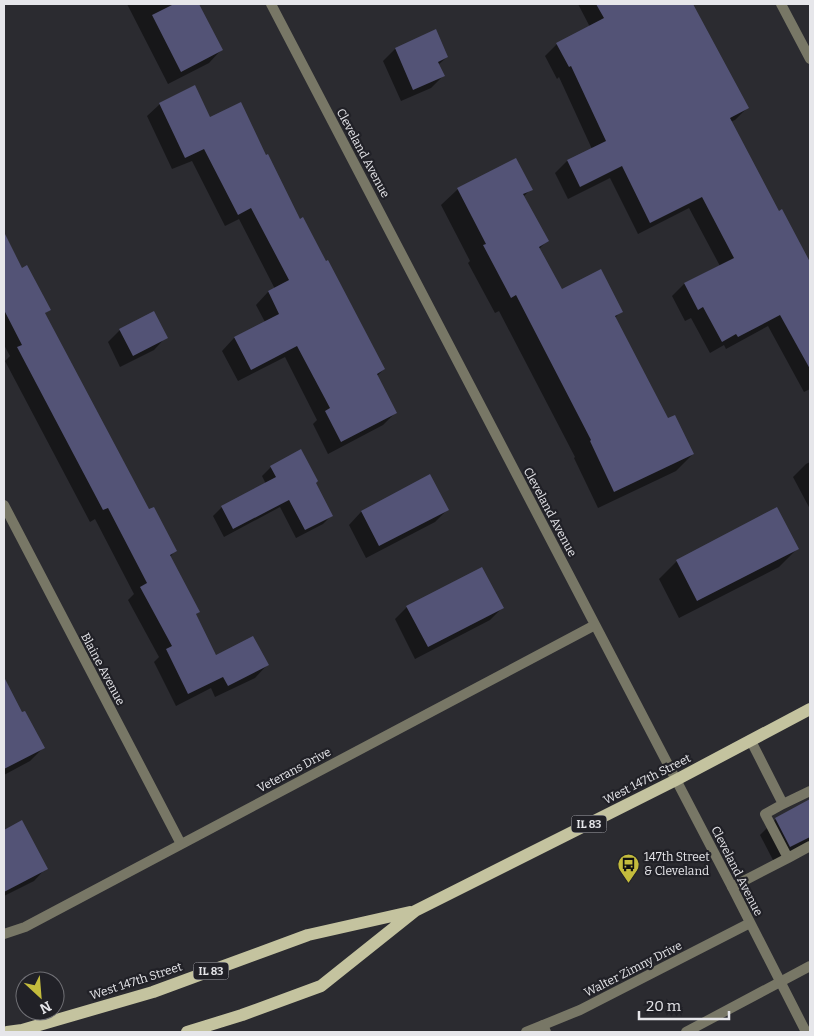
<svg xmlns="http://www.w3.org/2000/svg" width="814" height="1036" font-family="Bitter,serif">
<rect width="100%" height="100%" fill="#2b2b30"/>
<!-- shadow -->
<path fill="#0007" d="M127 4H197L221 50 209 63 168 84Z
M578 4H683L696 27 747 108 735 120 730 122 778 213 782 211 810 264V389L804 392 768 326 726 349 724 345 710 353 691 318 685 321 672 296 684 284 720 266 689 208 638 234 610 178 568 199 555 173 567 161 592 149 559 77 557 79 545 56 557 44 590 27Z
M435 31 447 57 438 65 443 76 431 88 401 101 383 61 395 49Z
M160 104 209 118 265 157 299 220 384 369 377 376 395 413 383 425 328 454 313 424 317 420 285 357 238 381 222 351 234 338 265 322 256 305 268 292 275 289 239 219 225 226 192 161 172 169 147 116Z
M458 189H531L523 197 547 241 539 249 561 291 621 311 615 318 667 420 693 454 676 471 598 508 574 458 575 457 499 311 495 313 468 263 470 261 441 205Z
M4 235 22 269 49 309 44 314 148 511 175 551 170 557 199 612 195 615 215 656 267 665 255 678 215 697 211 688 176 706 154 662 159 657 128 600 134 594 95 519 90 522 5 361 10 356 4 345Z
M120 330 166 337 154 350 120 367 108 342Z
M810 462V509L793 477 806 464Z
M271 467 315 483 331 516 323 524 296 538 280 507 224 537 213 516 222 507 266 484 262 476Z
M430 476 447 510 435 522 366 558 349 525 361 512Z
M797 549 779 567 679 618 659 579 677 561Z
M407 607 502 608 490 620 415 659 395 619Z
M4 680 22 714 43 748 30 761 4 775Z
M810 801V844L774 862 760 835 776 819Z
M28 834 46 868 34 881 4 896V847Z"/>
<!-- building -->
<path fill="#535376" d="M174 4H199L223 50 181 72 152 15Z
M596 4H693L749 108 730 118 779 211 782 209 810 262V369L780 315 738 337 736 334 722 342 703 307 698 310 684 283 734 258 702 197 650 223 622 166 580 187 567 160 606 141 571 66 569 67 556 43 604 18Z
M436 29 448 57 438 62 445 76 413 90 395 48Z
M195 85 210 117 241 102 266 155 268 154 300 219 303 217 326 261 328 260 385 369 377 374 397 413 341 442 325 411 330 408 297 346 251 370 234 337 279 314 268 291 289 280 251 208 238 215 204 149 185 158 159 103Z
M516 158 533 190 523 194 549 241 539 247 562 289 601 269 623 312 615 316 668 418 675 415 694 454 614 492 590 441 591 440 516 295 511 298 483 245 486 244 457 188Z
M4 232 22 268 27 265 51 310 45 313 149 509 154 507 177 551 170 555 200 612 196 614 216 655 253 636 269 665 228 686 223 677 188 694 166 649 172 646 140 587 147 583 108 508 103 510 17 347 22 345 4 310Z
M154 311 168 338 133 356 119 329Z
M301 449 318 481 316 483 333 516 305 530 289 500 233 529 221 506 276 477 270 466Z
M430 474 449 510 379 546 361 511Z
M777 507 799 549 697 601 676 560Z
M482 567 504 608 428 647 406 606Z
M4 677 22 712 25 711 45 748 4 769Z
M810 799V837L790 847 775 818Z
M22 820 48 869 4 892V830Z"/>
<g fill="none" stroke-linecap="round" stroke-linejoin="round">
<!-- service -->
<path stroke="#787766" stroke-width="10" d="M751 741 783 804 810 791
M788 858 810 846
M732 887 788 858 765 814 783 804
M543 1025 546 1032
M686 1032 810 966"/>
<!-- minor -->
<path stroke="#787766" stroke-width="10" d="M271 4 732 887 806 1032
M781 4 810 59
M4 505 181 844
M4 934 25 927 595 625
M526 1032 580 1010 750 923"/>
<!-- primary -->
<path stroke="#c4c39f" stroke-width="12" d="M7 1032 22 1030 153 992 308 935 410 912
M187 1032 242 1015 321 986 415 911 676 780 810 709"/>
</g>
<!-- icons -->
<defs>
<symbol id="bus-pin" viewBox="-11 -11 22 30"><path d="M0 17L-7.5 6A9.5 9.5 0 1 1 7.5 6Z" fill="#c4bc3d" stroke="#212127"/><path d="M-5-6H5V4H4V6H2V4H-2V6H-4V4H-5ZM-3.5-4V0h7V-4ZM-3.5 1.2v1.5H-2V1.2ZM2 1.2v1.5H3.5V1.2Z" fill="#111"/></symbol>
</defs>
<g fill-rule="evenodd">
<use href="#bus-pin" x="616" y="852" width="25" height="34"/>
</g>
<g text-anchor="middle" stroke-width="4.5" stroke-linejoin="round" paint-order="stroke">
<!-- shield labels -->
<g fill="#212127" stroke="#ababb0" stroke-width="1">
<rect x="571.5" y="815.5" width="35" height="17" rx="4"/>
<rect x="193.5" y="962.5" width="35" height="17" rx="4"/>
</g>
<g font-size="11" font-weight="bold" fill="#e6e6ea">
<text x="589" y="828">IL 83</text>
<text x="211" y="975">IL 83</text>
</g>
<!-- street labels -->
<g font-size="12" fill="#e6e6ea" stroke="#212127">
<text transform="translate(363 153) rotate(62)" y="4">Cleveland Avenue</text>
<text transform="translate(550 512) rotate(62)" y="4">Cleveland Avenue</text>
<text transform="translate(103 669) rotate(62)" y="4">Blaine Avenue</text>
<text transform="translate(294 770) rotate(-28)" y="4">Veterans Drive</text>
<text transform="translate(647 779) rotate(-27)" y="4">West 147th Street</text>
<text transform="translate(737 871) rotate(63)" y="4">Cleveland Avenue</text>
<text transform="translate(633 969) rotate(-27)" y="4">Walter Zimny Drive</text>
<text transform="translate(136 981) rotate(-18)" y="4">West 147th Street</text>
</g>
<!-- poi labels -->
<g font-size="12" fill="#e6e6ea" stroke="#212127" text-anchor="start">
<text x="644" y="861">147th Street<tspan x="644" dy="14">&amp; Cleveland</tspan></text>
</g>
</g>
<!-- border -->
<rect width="814" height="1036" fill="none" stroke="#e6e6ea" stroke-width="10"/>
<!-- north arrow -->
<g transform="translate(40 996) rotate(154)"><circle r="24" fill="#212127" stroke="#707075"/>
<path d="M0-4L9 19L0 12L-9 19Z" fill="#c4bc3d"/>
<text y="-8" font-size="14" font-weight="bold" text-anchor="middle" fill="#e6e6ea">N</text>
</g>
<!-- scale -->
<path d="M639 1011v8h90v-8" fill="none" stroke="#e6e6ea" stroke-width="2.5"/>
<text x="646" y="1011" font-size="15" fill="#e6e6ea" stroke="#212127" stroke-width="4" paint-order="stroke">20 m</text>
</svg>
